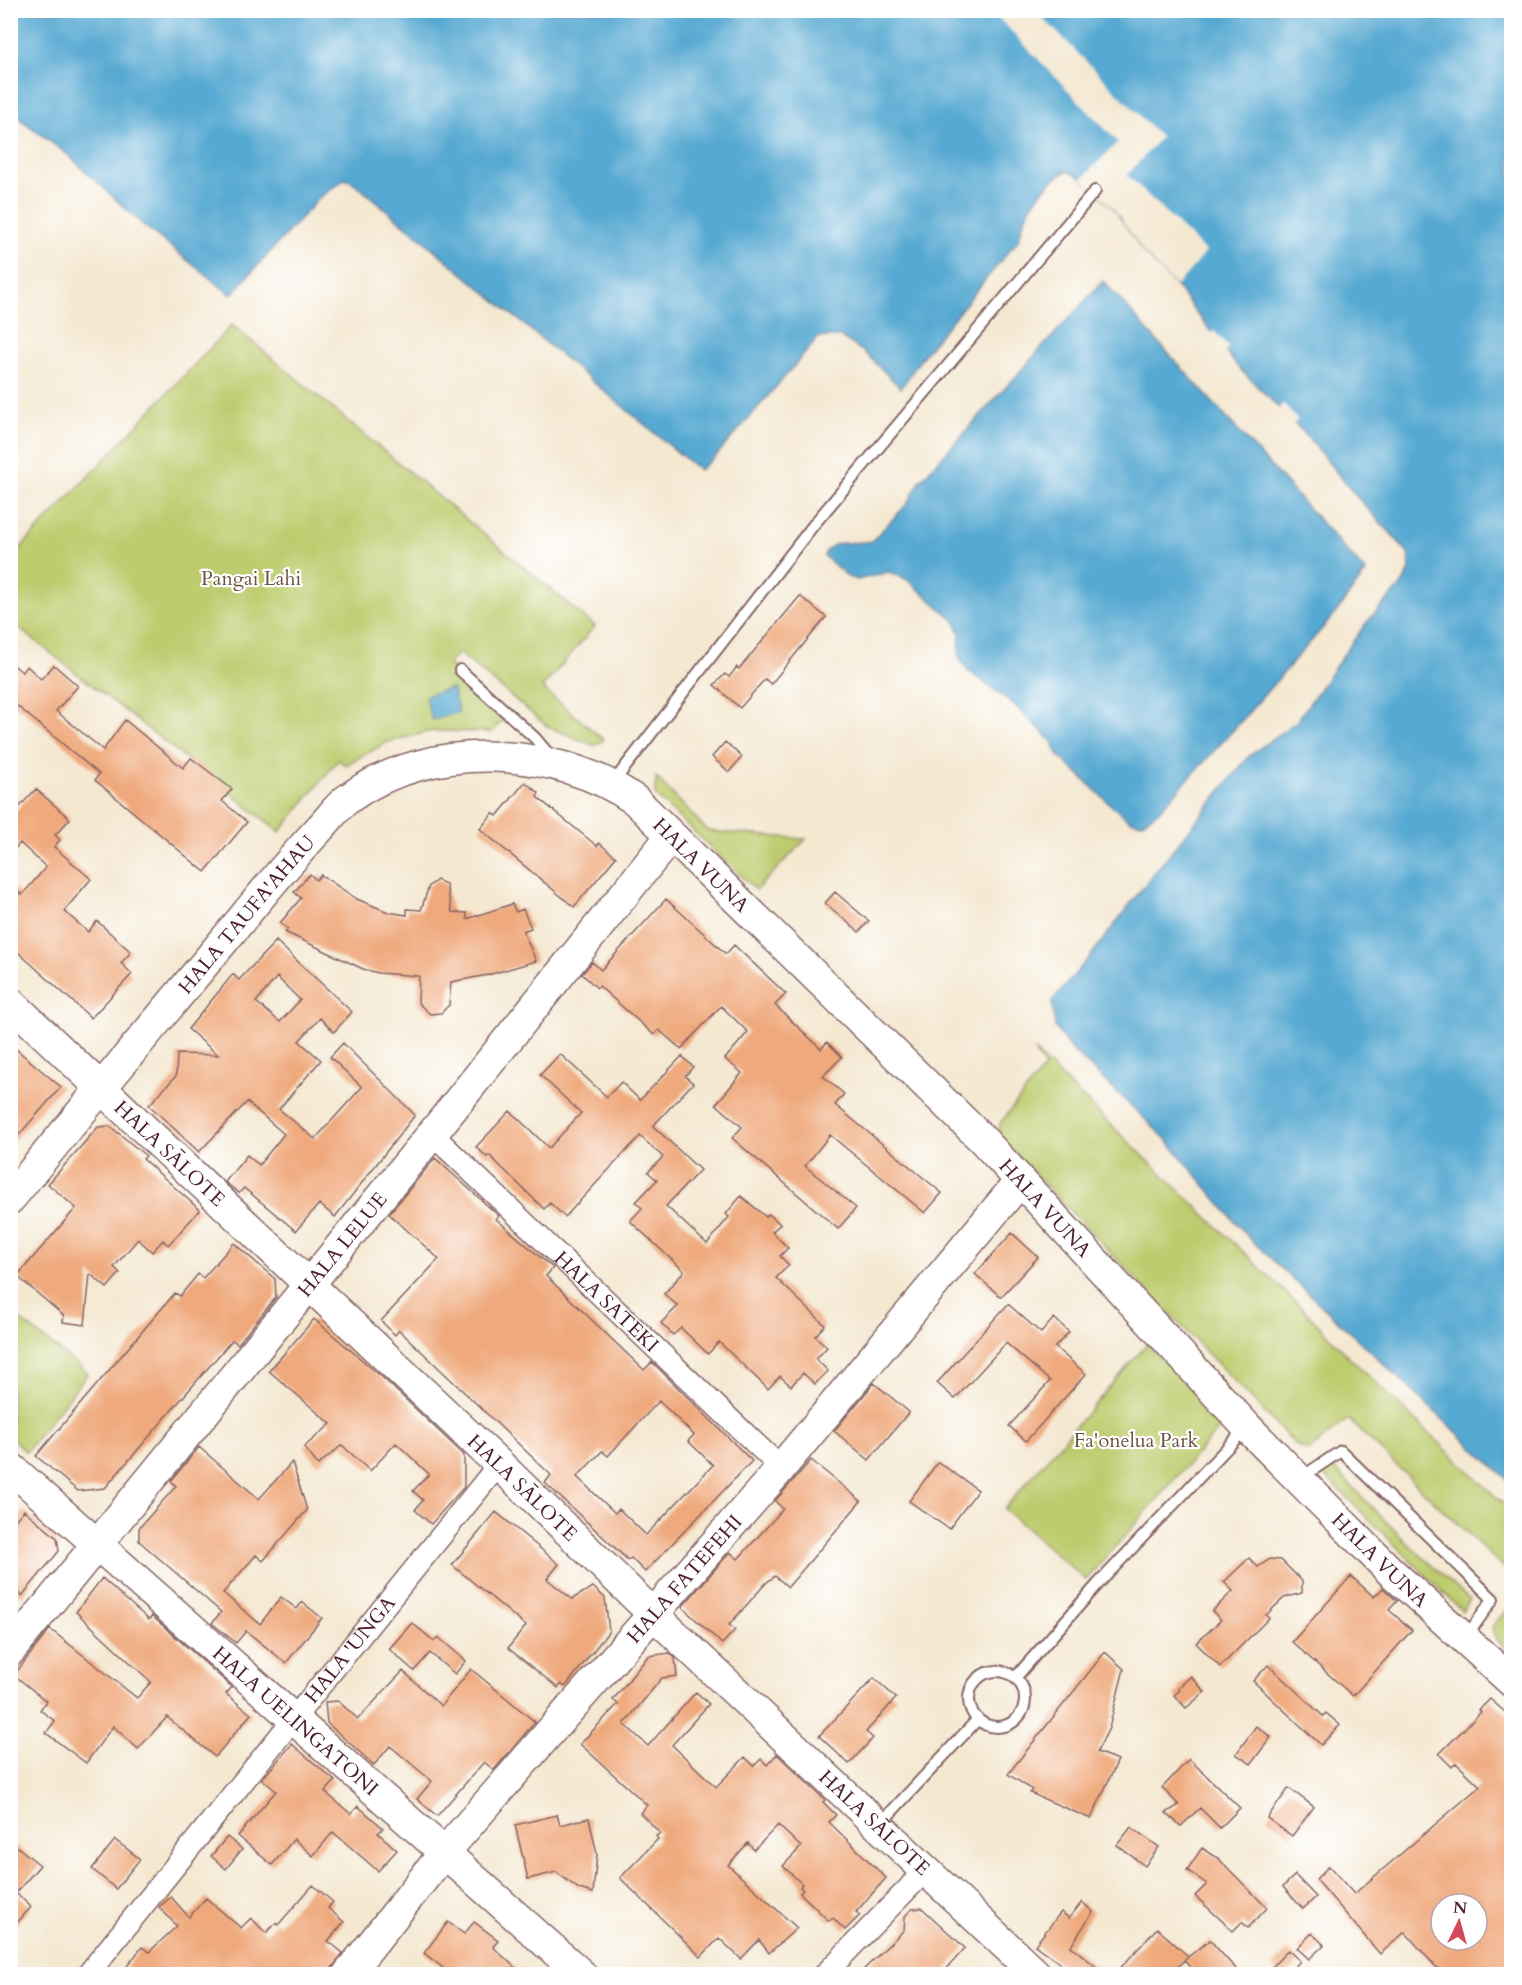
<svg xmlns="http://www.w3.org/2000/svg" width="1522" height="1985" font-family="Cardo,serif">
<rect width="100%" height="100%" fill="#fff"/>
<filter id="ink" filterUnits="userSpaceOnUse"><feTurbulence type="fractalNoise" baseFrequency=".0167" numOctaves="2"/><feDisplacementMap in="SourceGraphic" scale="12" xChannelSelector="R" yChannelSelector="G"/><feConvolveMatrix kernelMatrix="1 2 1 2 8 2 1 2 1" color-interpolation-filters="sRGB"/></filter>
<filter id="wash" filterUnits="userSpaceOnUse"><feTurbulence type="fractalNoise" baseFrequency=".008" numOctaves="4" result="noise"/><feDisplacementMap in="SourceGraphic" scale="24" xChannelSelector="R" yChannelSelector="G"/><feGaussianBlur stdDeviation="1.35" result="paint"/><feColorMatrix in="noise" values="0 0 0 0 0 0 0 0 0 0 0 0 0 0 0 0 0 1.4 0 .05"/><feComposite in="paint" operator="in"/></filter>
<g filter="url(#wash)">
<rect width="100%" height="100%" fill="#f4e8d1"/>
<!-- green -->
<path fill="#bdcc6e" stroke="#84764c" stroke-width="1.5" d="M232 325 595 626 542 688 604 740 595 746 547 726 459 653 448 663 505 718 492 732 432 731 388 742 346 765 338 760 280 832 11 622 10 559Z
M656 777 708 831 806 839 756 890 655 795Z
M1034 1051 1304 1310 1352 1360 1511 1511V1575L1348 1419 1309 1451 1297 1446 998 1136 1000 1123 1045 1067Z
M11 1313 88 1373 26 1452 11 1438Z
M1147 1344 1225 1422 1086 1580 1004 1509Z
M1329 1463 1407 1543 1470 1600 1462 1611 1321 1472 1323 1466Z
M1511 1606V1653L1496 1639 1492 1630 1494 1624Z"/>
<!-- water -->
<path fill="#57a9d2" stroke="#50647e" stroke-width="1.5" d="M10 11H1511V1483L1248 1237 1167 1140 1069 1047 1055 1027 1052 1001 1093 953 1150 878 1249 756 1297 721 1366 623 1401 586 1410 570 1409 555 1395 538 1355 495 1306 435 1237 366 1176 286 1144 253 1115 210 1079 176 1067 171C1043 183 1023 213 1019 239L925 353 901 388 864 352 841 337H819L716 456 699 470 354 183 345 179 319 198 231 295 142 224 68 155 11 112Z
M1103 281 1366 572 1335 614 1236 727 1160 810 1141 823 1129 820 1113 807 1059 756 1051 740 1011 702 968 671 959 657 960 634 955 621 924 594 906 579 889 572 857 580 848 577 824 556C829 537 857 545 872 541L907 504 920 481Z
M452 688 459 712 432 720 425 696Z"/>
<!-- pier -->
<path fill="#f4e8d1" d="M992 11H1036L1161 137 1127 175 1206 252 1176 286 1144 253 1115 210 1082 179 1118 142Z
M1214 331 1229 347 1223 353 1210 335Z
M1283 404 1298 420 1292 425 1277 410Z"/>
<g id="blocks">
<!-- building -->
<path fill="#efa97b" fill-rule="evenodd" d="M800 596 826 617 771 684 765 679 740 708 714 685 725 674 729 677 737 667 739 669Z
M10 662 22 672 27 666 41 679 54 665 78 686 56 711 103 750 125 720 183 768 191 758 232 789 222 801 247 822 205 872 95 780 99 774 10 700Z
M725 742 742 757 729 772 712 757Z
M525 782 539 793 537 797 597 846 599 843 616 857 574 907 480 829 493 813 497 816Z
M36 789 70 819 55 835 60 840 54 847 91 879 64 911 88 932 97 921 131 952 121 963 132 974 91 1018 10 945V885L22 895 46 867 20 843 10 854V817Z
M310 874 316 880 321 875 357 899 388 912 407 915V909L421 910 429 886 437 880 446 884 452 912 467 913V919L512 904 516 912 523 909 531 928 523 931 536 961 488 975 451 982 449 1005 441 1013 430 1014 418 1003 419 976 378 973 363 969 285 932 288 929 280 923 301 898 294 892Z
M835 892 869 921 859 932 825 903Z
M666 899 726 954 734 945 786 994 775 1005 821 1049 827 1042 842 1057 823 1076 844 1094 835 1105 942 1193 925 1213 830 1135 805 1166 856 1208 838 1229 732 1138 742 1127 716 1104 742 1073 725 1059 748 1032 721 1006 681 1049 659 1030 654 1035 599 986 597 988 582 974 592 962 601 970Z
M276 941 352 1012 334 1032 320 1018 299 1041 321 1060 279 1109 315 1139 362 1087 330 1057 343 1043 415 1115 335 1217 319 1204 296 1231 244 1188 239 1193 225 1182 247 1155 259 1165 284 1134 247 1102 199 1152 149 1105 176 1076 177 1054 218 1055 188 1029 233 974 239 980ZM277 977 300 1000 280 1022 256 1002Z
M10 1044 61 1087 10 1145Z
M560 1054 607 1097 621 1082 640 1100 682 1056 693 1067 685 1076 693 1083 653 1126 700 1170 666 1206 707 1244 729 1217 726 1214 741 1196 766 1217 769 1214 780 1224 772 1232 788 1248 780 1256 789 1265 776 1278 825 1325 815 1336 827 1347 816 1359 828 1371 815 1384 803 1373 791 1386 780 1376 768 1389 719 1342 708 1354 681 1328 673 1335 661 1323 678 1306 664 1294 684 1271 630 1221 642 1208 636 1202 657 1180 648 1172 663 1157 640 1136 565 1217 550 1203 544 1209 489 1155 487 1157 476 1147 510 1111 549 1148 581 1113 540 1075Z
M110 1126 146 1156 143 1159 200 1210 168 1245 163 1240 152 1252 138 1239 114 1267 120 1273 107 1288 90 1274 85 1325 63 1322 64 1316 17 1276 76 1208 48 1184 98 1127Z
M435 1158 499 1216 496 1219 553 1268 546 1276 644 1370 652 1362 752 1461 645 1572 631 1558 628 1560 545 1483 551 1475 399 1330 395 1335 381 1321 439 1259 389 1214ZM659 1401 694 1435 688 1441 713 1465 646 1535 619 1509 615 1513 577 1477 602 1451 608 1456Z
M1012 1233 1038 1257 1001 1297 975 1274Z
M234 1243 275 1279 276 1297 238 1344 232 1340 105 1488 78 1491 36 1456 175 1293 180 1296 198 1274 203 1278Z
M1008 1304 1041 1333 1054 1318 1069 1332 1055 1347 1086 1374 1026 1441 1009 1426 1050 1381 1006 1343 955 1399 937 1383Z
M314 1319 382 1377 464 1455V1487L431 1524 415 1510 423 1500 413 1491 429 1474 396 1443 370 1471 342 1445 318 1465 304 1447 331 1424 269 1371Z
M874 1383 909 1412 869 1460 834 1431Z
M199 1447 259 1499 292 1462 307 1510 263 1561 256 1555 223 1593 260 1624 281 1597 297 1609 302 1602 322 1618 286 1663 246 1631 236 1643 212 1623 221 1612 139 1541V1528L176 1486 171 1481Z
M811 1460 861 1501 788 1587 775 1576 766 1583 729 1625 735 1630 722 1644 682 1607 730 1552 738 1559 783 1509 775 1501Z
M938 1462 978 1490 949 1529 909 1501Z
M24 1510 57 1538 59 1551 22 1596 10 1587V1526Z
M496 1512 559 1564 547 1579 572 1599 593 1587 605 1598 609 1631 565 1687 561 1684 558 1688 508 1648 526 1626 452 1565Z
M1249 1558 1258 1567 1270 1559 1281 1560 1302 1581V1593L1284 1598 1266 1615 1269 1618 1220 1667 1196 1643 1221 1620 1212 1611 1233 1591 1224 1582Z
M1351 1576 1374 1597 1383 1588 1397 1601 1389 1610 1412 1630 1353 1696 1292 1642Z
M102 1578 149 1620 152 1616 232 1687 226 1694 251 1714 215 1757 167 1717 138 1749 113 1726 86 1763 46 1733 55 1721 40 1710 46 1701 14 1675 50 1629 137 1698 151 1682 76 1612Z
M412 1623 434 1641 438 1637 466 1661 455 1674 430 1653 414 1671 389 1649Z
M1105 1652 1124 1669 1109 1728 1097 1752 1118 1760 1091 1819 1030 1793 1032 1790 1008 1774Z
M670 1653 675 1658 677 1676 662 1678 624 1724 648 1746 696 1692 709 1704 672 1745 716 1787 745 1757 754 1766 761 1759 767 1765 777 1754 825 1800 823 1802 836 1815 829 1822 886 1878 856 1912 860 1915 845 1930 833 1918 829 1921 800 1893 803 1890 800 1887 802 1884 783 1866 801 1847 778 1825 754 1850 748 1843 728 1865 797 1928 769 1953 759 1940 741 1959 719 1938 701 1957 620 1878 658 1839 656 1836 660 1833 640 1813 647 1805 580 1744 618 1704 613 1700 648 1656Z
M1268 1665 1323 1716 1326 1713 1340 1725 1321 1745 1253 1681Z
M471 1669 535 1722 494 1770 484 1762 437 1816 417 1799 432 1781 390 1746 374 1765 327 1723 325 1702 338 1701 358 1719 403 1671 441 1706Z
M1191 1676 1205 1692 1186 1708 1174 1695 1180 1690 1178 1688Z
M874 1678 896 1698 866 1732 873 1738 849 1764 819 1736Z
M1490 1699 1512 1718V1974H1442L1405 1932 1380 1954 1316 1879 1329 1866 1354 1894 1480 1786 1456 1763 1452 1767 1439 1754 1481 1712 1479 1710ZM1441 1904H1477V1940H1441Z
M1256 1726 1271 1737 1251 1764 1236 1754Z
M292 1744 335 1781 325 1792 351 1814 358 1806 383 1828 378 1833 397 1850 378 1871 333 1832 313 1856 294 1839 272 1865 238 1836 276 1791 262 1779Z
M1189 1759 1240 1808 1220 1828 1200 1808 1181 1826 1166 1813 1179 1805 1162 1788Z
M1289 1788 1314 1807 1292 1836 1267 1818Z
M557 1815 560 1825 589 1818 597 1854 593 1893 579 1889 556 1872 528 1879 515 1825Z
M1131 1827 1159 1847 1145 1866 1117 1845Z
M227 1837 242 1849 226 1869 211 1856Z
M115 1840 140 1859 116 1889 92 1869Z
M10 1841 40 1865 16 1893 31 1907 10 1931Z
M1202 1848 1218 1858 1267 1908 1248 1928 1242 1922 1233 1931 1195 1896 1207 1884 1187 1870Z
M1295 1875 1316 1897 1303 1909 1283 1887Z
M313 1885 333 1902 328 1908 344 1922 328 1941 343 1953 328 1974H121L142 1947 149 1952 177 1926 159 1907 171 1897 189 1917 206 1898 241 1928 251 1918 266 1933 276 1923 278 1925Z
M1082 1902 1093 1912 1071 1946 1105 1974H1074L1035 1945 1061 1912 1069 1918Z
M922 1908 965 1948 942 1974H859L904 1930 905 1916 912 1909Z
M448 1922 464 1934 474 1922 498 1940 493 1947 522 1974H451L424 1953Z
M1157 1928 1188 1956 1171 1974H1115Z
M1312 1933 1324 1945 1309 1959 1297 1948Z
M1210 1940 1224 1956 1241 1974H1196L1184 1960Z
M1288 1950 1300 1961 1288 1974H1279L1272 1967Z"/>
</g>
</g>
<g filter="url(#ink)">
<use href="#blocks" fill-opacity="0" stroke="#866565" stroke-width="1.5"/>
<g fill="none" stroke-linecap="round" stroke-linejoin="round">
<defs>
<path id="lane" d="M460 670 535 738 551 757
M612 784 815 523 1095 191
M1299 1479 1341 1451 1493 1599 1466 1637
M969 1699a28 28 0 1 1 56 0a28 28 0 1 1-56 0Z
M1015 1678 1098 1584 1245 1429
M879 1825 978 1719"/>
<g id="street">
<path id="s1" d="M432 1134 781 1468"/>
<path id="s2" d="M88 1974 499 1464"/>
<path d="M825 1974 927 1869"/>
</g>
<g id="secondary">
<path id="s3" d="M10 1002 499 1464 652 1613 1036 1974"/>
<path id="s4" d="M10 1199C86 1105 164 1013 241 920 267 888 293 857 321 827 330 818 338 805 349 798 428 740 557 745 635 800L984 1141 1247 1427 1390 1571 1512 1682"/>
<path id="s5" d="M10 1467 581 1974"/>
<path id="s6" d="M10 1651 432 1134 671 836"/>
<path id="s7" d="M348 1974 443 1854 781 1468 1020 1181"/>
</g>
</defs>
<!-- lane casing -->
<use href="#lane" stroke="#866565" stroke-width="14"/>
<!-- street casing -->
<use href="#street" stroke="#866565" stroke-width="24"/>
<!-- secondary casing -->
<use href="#secondary" stroke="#866565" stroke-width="33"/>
<!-- lane -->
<use href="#lane" stroke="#fff" stroke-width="10"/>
<!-- street -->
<use href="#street" stroke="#fff" stroke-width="21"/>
<!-- secondary -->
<use href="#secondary" stroke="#fff" stroke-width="30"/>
</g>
</g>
<g text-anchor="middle" stroke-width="4.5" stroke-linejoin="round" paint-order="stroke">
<!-- park labels -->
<g font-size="20" fill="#6c533f" stroke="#fff">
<text x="251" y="585">Pangai Lahi</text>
<text x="1136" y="1447">Fa'onelua Park</text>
</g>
<!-- street labels -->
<g font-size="20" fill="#4a1f2b" stroke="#fff">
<text dy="7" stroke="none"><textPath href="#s4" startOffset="921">HALA VUNA</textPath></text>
<text dy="7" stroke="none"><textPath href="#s4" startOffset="370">HALA TAUFA'AHAU</textPath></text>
<text dy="7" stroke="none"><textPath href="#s3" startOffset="220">HALA SĀLOTE</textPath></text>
<text dy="7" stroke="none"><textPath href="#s4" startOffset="1407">HALA VUNA</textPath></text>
<text dy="7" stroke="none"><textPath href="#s6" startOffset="525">HALA LELUE</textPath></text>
<text dy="7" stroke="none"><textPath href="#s1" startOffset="242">HALA SATEKI</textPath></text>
<text dy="7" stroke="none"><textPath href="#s3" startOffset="706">HALA SĀLOTE</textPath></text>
<text dy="7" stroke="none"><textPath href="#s4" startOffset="1893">HALA VUNA</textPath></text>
<text dy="7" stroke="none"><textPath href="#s7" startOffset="519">HALA FATEFEHI</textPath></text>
<text dy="7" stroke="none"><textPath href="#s2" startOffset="417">HALA 'UNGA</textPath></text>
<text dy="7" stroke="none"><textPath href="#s5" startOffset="382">HALA UELINGATONI</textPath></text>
<text dy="7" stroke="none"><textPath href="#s3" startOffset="1192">HALA SĀLOTE</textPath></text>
</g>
</g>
<!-- margin -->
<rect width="1522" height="1985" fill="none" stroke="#fff" stroke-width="36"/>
<!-- north arrow -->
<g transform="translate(1459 1922) rotate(5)"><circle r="28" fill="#ffffff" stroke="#b7a5aa" stroke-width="1.5"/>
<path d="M0-4.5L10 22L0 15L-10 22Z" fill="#d1495b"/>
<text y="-9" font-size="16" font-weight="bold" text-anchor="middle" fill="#4a1f2b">N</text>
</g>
</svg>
